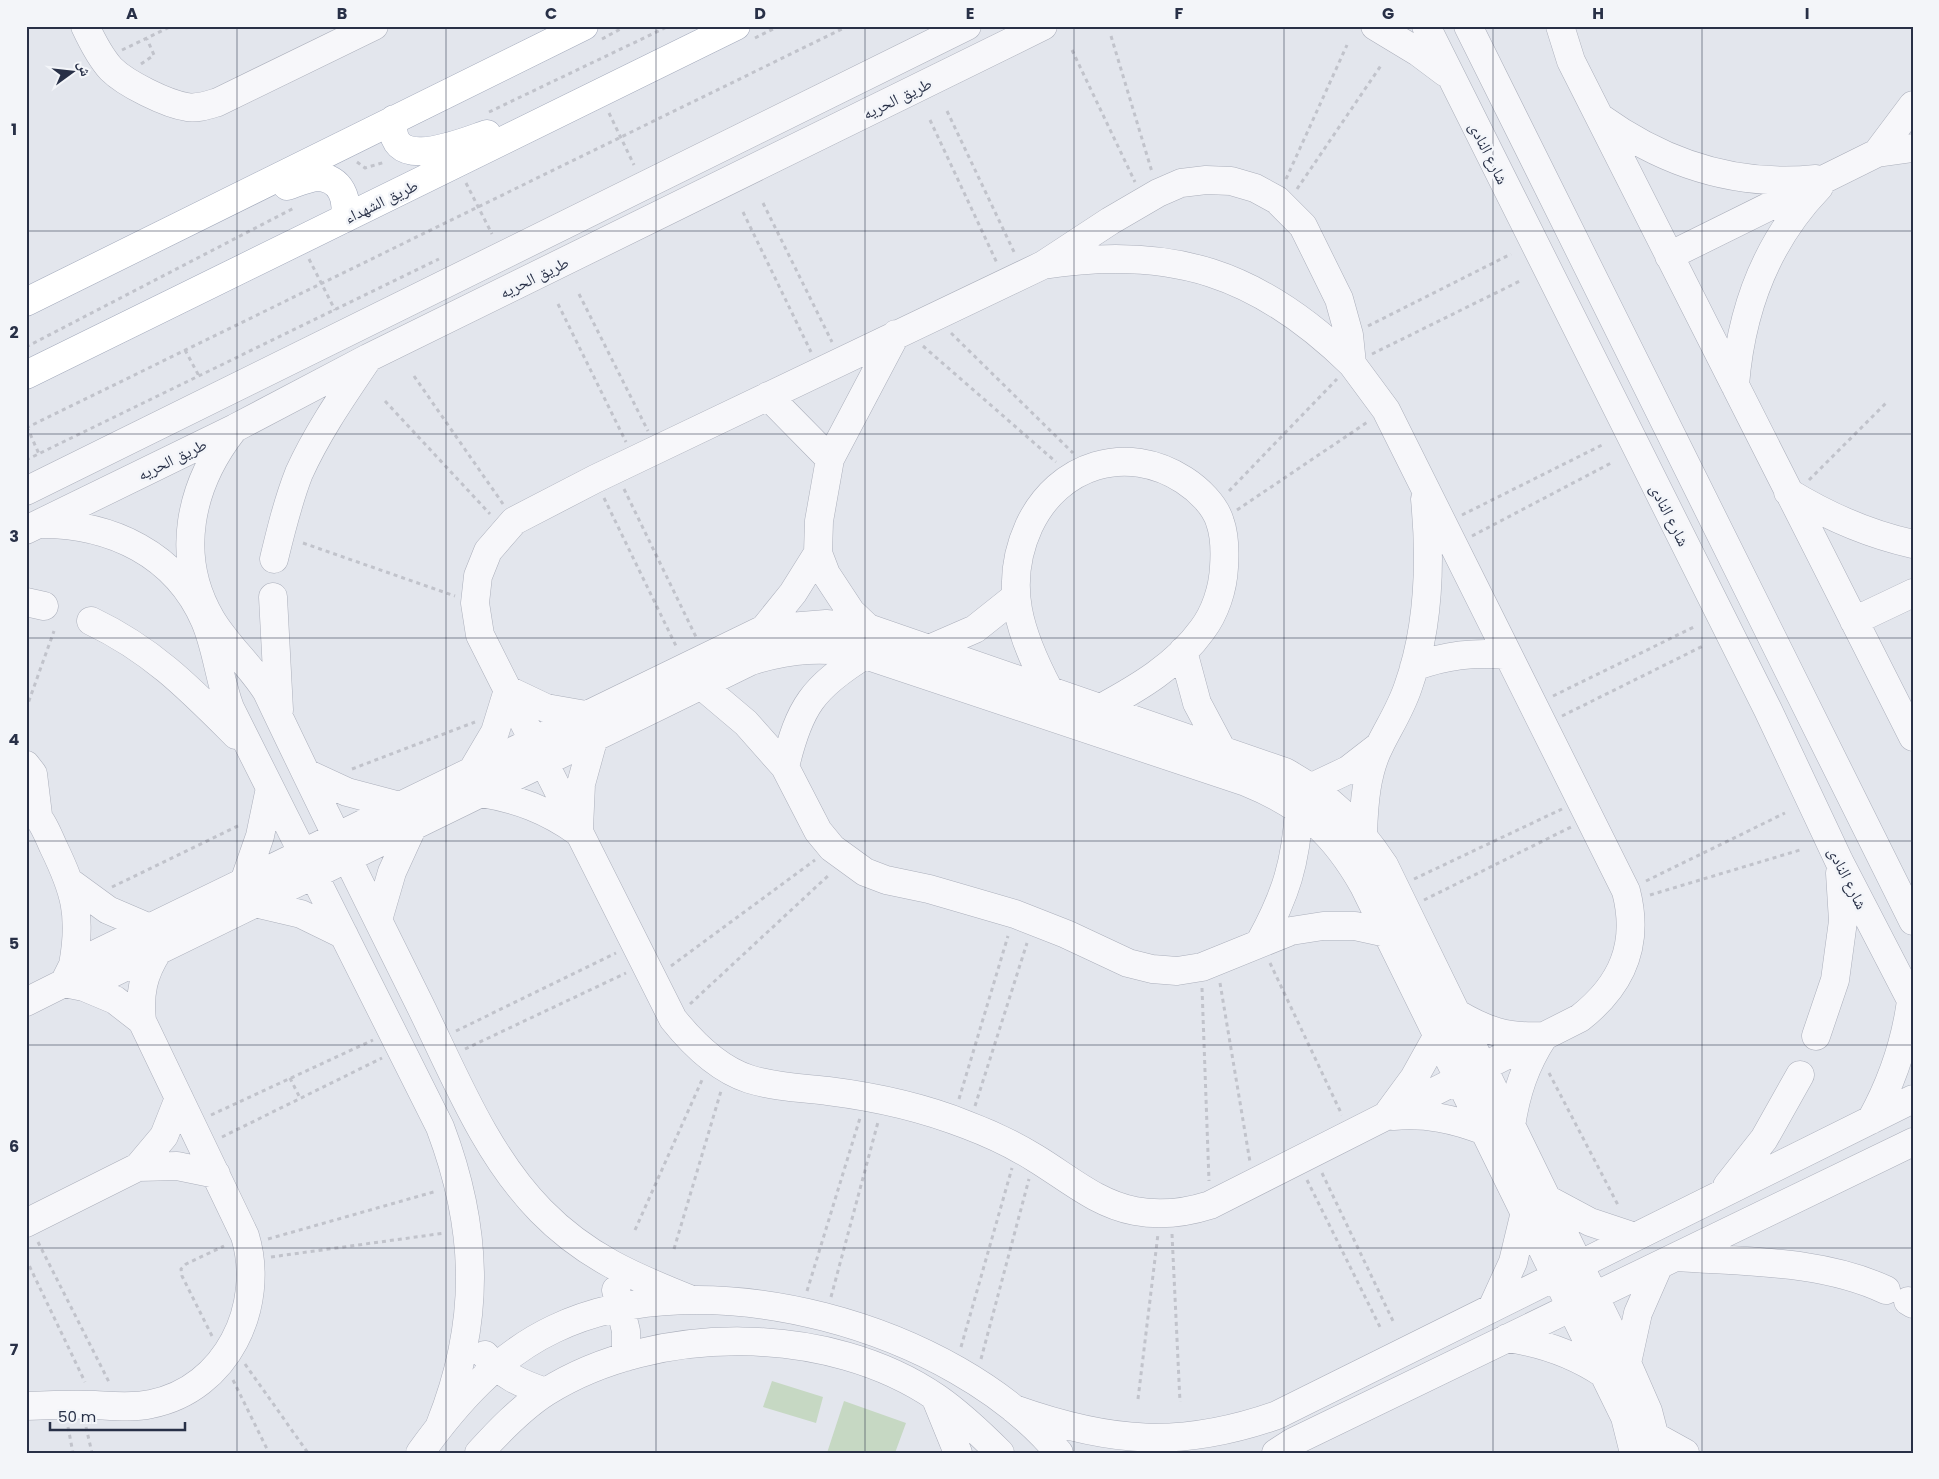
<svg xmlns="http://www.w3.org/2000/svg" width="1939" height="1479" font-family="Poppins,'Noto Naskh Arabic',sans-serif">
<rect width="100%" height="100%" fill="#e3e6ed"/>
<!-- green -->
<path fill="#c6d8c3" d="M772 1381 823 1397 816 1423 763 1407Z
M844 1401 906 1423 895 1453H827Z"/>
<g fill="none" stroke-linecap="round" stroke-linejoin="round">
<defs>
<path id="minor" d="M85 26C92 41 100 57 111 69 126 84 167 104 187 107 197 109 208 105 218 102L374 26
M1375 26 1418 52 1446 73
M1426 26 1768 710 1839 861 1913 1004
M1468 26 1913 921
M1560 26 1571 61 1913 737
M1601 118C1665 164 1737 187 1816 179
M1877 153 1913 148
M1669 256 1877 153 1913 105
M1043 265 1110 221 1158 193 1181 183 1206 180 1231 181 1255 188 1277 200 1303 226 1339 299 1349 335 1352 364 1386 410 1626 891C1640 945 1622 985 1580 1018L1210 1205C1185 1213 1161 1216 1135 1211 1097 1204 1068 1178 1035 1158 1014 1145 991 1134 967 1125 922 1107 876 1097 828 1091 802 1088 775 1087 749 1079 718 1069 693 1044 673 1019L480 635 475 603 478 576 488 551 514 521 595 479 1043 265C1172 245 1259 273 1352 364
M1735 385C1741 310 1766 242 1819 187
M768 396 830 459
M233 430C190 485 174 556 211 619 227 646 251 666 267 692 316 796 368 900 419 1003 454 1074 485 1154 541 1211 586 1257 634 1277 692 1300
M26 491 967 26
M1788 492C1827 516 1868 534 1913 544
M42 524C111 524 176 554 205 621 217 649 219 679 230 708L440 1127C479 1230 481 1322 440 1425
M26 530 235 428 368 358 1043 26
M274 559C281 530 288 501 299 473 317 433 342 397 367 360
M273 597 279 710
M26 602 44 606
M91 621C152 650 189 688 236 735
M1854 621 1913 593
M868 628 851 612 826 574 818 553 819 521 830 459 896 334
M764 629 793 593 818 553
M929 649 975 629 1014 598
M1183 651 1197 703 1222 750
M1414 667C1446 655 1474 652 1508 655
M701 685 746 723 785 767 818 831 832 848 865 872 886 880 929 889 1015 914 1066 934 1128 963 1152 969 1177 971 1202 967 1291 931 1323 926H1355L1387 933
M1049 690C1020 635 1002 585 1029 526 1058 464 1127 443 1184 480 1198 489 1215 505 1220 522 1225 536 1225 552 1224 567 1223 589 1215 613 1202 630 1177 665 1138 688 1101 708
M26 765 33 774 38 815
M785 767C799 707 813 687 865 655
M472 771 495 732 508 690 546 708 586 715
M306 773 347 792 400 806
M1312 787 1348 770 1379 746
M481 793C518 799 547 810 578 832
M26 804C40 816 46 830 53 846 75 891 82 915 73 965
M579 828 581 784 594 737
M1363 834C1364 804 1366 772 1380 745 1390 725 1401 708 1408 687 1429 628 1431 561 1425 499
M244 882 260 836 270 788
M71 883 108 910 150 928
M255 903 301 914 344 935
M378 920 392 872 413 826
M1260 942C1286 895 1296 862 1299 809
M64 983 73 965 764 629 826 624 868 628 1285 772C1330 797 1355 822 1384 865L1627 1363 1648 1411 1659 1453
M84 987 115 1000 142 1021
M26 1002 64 983 84 987 751 661C790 649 825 646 865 655L1246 782C1303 805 1334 833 1364 886L1625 1417 1634 1453
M1456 1013C1486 1031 1507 1038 1543 1036
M1816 1036 1835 980 1843 921 1840 873
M1389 1112 1414 1078 1438 1035
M1393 1116C1426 1113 1454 1119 1485 1131
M1871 1120C1892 1082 1905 1045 1911 1001
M1511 1126C1516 1093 1525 1065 1544 1036
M138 1167 177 1166 216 1174
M1727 1186 1764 1139 1800 1075
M1547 1199 1590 1222 1635 1237
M26 1223 138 1167 164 1136 179 1098
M1677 1257C1747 1262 1822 1260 1886 1290
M616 1290 626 1331V1357
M1908 1301 1913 1304
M1492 1308 1513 1262 1525 1212
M1507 1338C1543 1343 1574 1354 1604 1374
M485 1355C502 1375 521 1384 546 1392
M1627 1363 1638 1313 1659 1265
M936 1399 958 1453
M26 1406C49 1405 72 1404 95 1405 114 1406 133 1408 151 1404 227 1389 266 1306 245 1236L142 1021C139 994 143 974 158 951
M1014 1409C1110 1443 1180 1449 1277 1415L1913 1099
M1656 1437 1685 1453
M420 1453C456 1403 497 1356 554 1329 704 1257 955 1327 1059 1453
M479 1453C499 1431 521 1408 546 1392 656 1323 830 1324 937 1398 960 1414 980 1433 1000 1453
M1276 1453 1293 1442 1913 1142"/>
<path id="major" d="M394 119C385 176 463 142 487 134
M287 186C296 183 307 178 317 177 341 177 349 200 344 219
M26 302 584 26
M26 375 736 26"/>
</defs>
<!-- minor casing -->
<use href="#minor" stroke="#abafbb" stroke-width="29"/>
<!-- major casing -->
<use href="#major" stroke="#a1a8ba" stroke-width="29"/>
<!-- path -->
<path stroke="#c1c3cb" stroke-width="3" stroke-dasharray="4 4" stroke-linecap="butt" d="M1111 36 1152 172
M755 38 779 26
M602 39 626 26
M122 50 172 26
M1072 50 1135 182
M141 64 154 55 147 39
M947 111 1015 254
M489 112 669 26
M609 113 634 165
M930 120 997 263
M357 162 365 168 385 162
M1286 179 1347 45
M466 183 492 234
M1297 189 1382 64
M763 203 832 342
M743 212 811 352
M309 259 335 310
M579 294 648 431
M558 304 626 442
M1368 326 1511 254
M951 333 1073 453
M923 346 1056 462
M26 347 294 208
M185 350 199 376
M1372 354 1522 280
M414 376 503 504
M385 401 490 514
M27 427 39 454
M26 428 848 26
M26 460 439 259
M1809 480 1888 401
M624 489 697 639
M1229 491 1337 379
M604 498 677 648
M1237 510 1369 421
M1462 515 1604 444
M1472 536 1613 462
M303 543 455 596
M1553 696 1694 627
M26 709 54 631
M1562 716 1703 646
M352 769 475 722
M1414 879 1562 809
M1646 881 1785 813
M112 887 240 825
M1650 895 1800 850
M1424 900 1571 827
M1270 963 1342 1115
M671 966 815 860
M1220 983 1250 1162
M1202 988 1209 1181
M690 1004 830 874
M456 1031 616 953
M465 1049 626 973
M1549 1073 1619 1207
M290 1078 300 1098
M959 1099 1008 936
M975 1106 1027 943
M211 1115 373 1040
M222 1137 382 1058
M1322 1173 1393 1321
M1307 1180 1380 1327
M635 1230 702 1080
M1172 1234 1180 1402
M268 1239 437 1191
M38 1242 110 1384
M674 1249 721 1091
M271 1257 445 1233
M26 1259 85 1382
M807 1291 860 1118
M831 1297 878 1122
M212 1336 182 1276 181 1269 186 1264 224 1246
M961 1347 1012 1168
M981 1359 1029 1179
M245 1364 308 1453
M233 1380 269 1453
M1138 1399 1158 1234
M68 1427 73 1453
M86 1427 92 1453"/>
<!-- minor -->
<use href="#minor" stroke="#f7f7fa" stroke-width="28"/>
<!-- major -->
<use href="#major" stroke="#fff" stroke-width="28"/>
</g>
<!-- grid -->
<path fill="none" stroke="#283047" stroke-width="1" stroke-opacity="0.55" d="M237 26V1453M446 26V1453M656 26V1453M865 26V1453M1074 26V1453M1284 26V1453M1493 26V1453M1702 26V1453M26 231H1913M26 434H1913M26 638H1913M26 841H1913M26 1045H1913M26 1248H1913"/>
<g text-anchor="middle" stroke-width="5" stroke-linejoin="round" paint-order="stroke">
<!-- street labels -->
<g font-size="16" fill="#283047" stroke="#f3f5f9">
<text transform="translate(897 98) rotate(-26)" y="6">طريق الحريه</text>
<text transform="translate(1489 153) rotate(63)" y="6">شارع النادى</text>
<text transform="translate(381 201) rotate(-26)" y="6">طريق الشهداء</text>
<text transform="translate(534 277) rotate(-26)" y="6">طريق الحريه</text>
<text transform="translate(172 459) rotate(-26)" y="6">طريق الحريه</text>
<text transform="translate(1670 515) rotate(63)" y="6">شارع النادى</text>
<text transform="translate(1848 878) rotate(63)" y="6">شارع النادى</text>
</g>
</g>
<!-- border -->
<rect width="1939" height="1479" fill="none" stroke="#f3f5f9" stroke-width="55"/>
<!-- north arrow -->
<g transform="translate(72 72) rotate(75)" stroke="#f3f5f9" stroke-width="4" paint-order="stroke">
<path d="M0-4L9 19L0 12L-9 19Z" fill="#283047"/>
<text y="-8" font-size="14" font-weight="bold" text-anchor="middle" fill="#283047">ش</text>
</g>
<!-- scale -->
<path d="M50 1422v8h135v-8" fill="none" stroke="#283047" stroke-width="2.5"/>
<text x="58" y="1422" font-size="15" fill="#283047" stroke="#f3f5f9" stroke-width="4" paint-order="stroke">50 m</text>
<rect x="28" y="28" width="1884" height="1424" fill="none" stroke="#283047" stroke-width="2"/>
<g font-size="16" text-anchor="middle" font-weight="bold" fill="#283047">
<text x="132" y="19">A</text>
<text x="342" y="19">B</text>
<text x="551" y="19">C</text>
<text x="760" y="19">D</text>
<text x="970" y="19">E</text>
<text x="1179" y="19">F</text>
<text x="1388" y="19">G</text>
<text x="1598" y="19">H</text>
<text x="1807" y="19">I</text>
<text x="14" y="135">1</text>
<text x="14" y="338">2</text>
<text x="14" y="542">3</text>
<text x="14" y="745">4</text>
<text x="14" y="949">5</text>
<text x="14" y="1152">6</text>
<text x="14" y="1355">7</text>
</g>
</svg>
